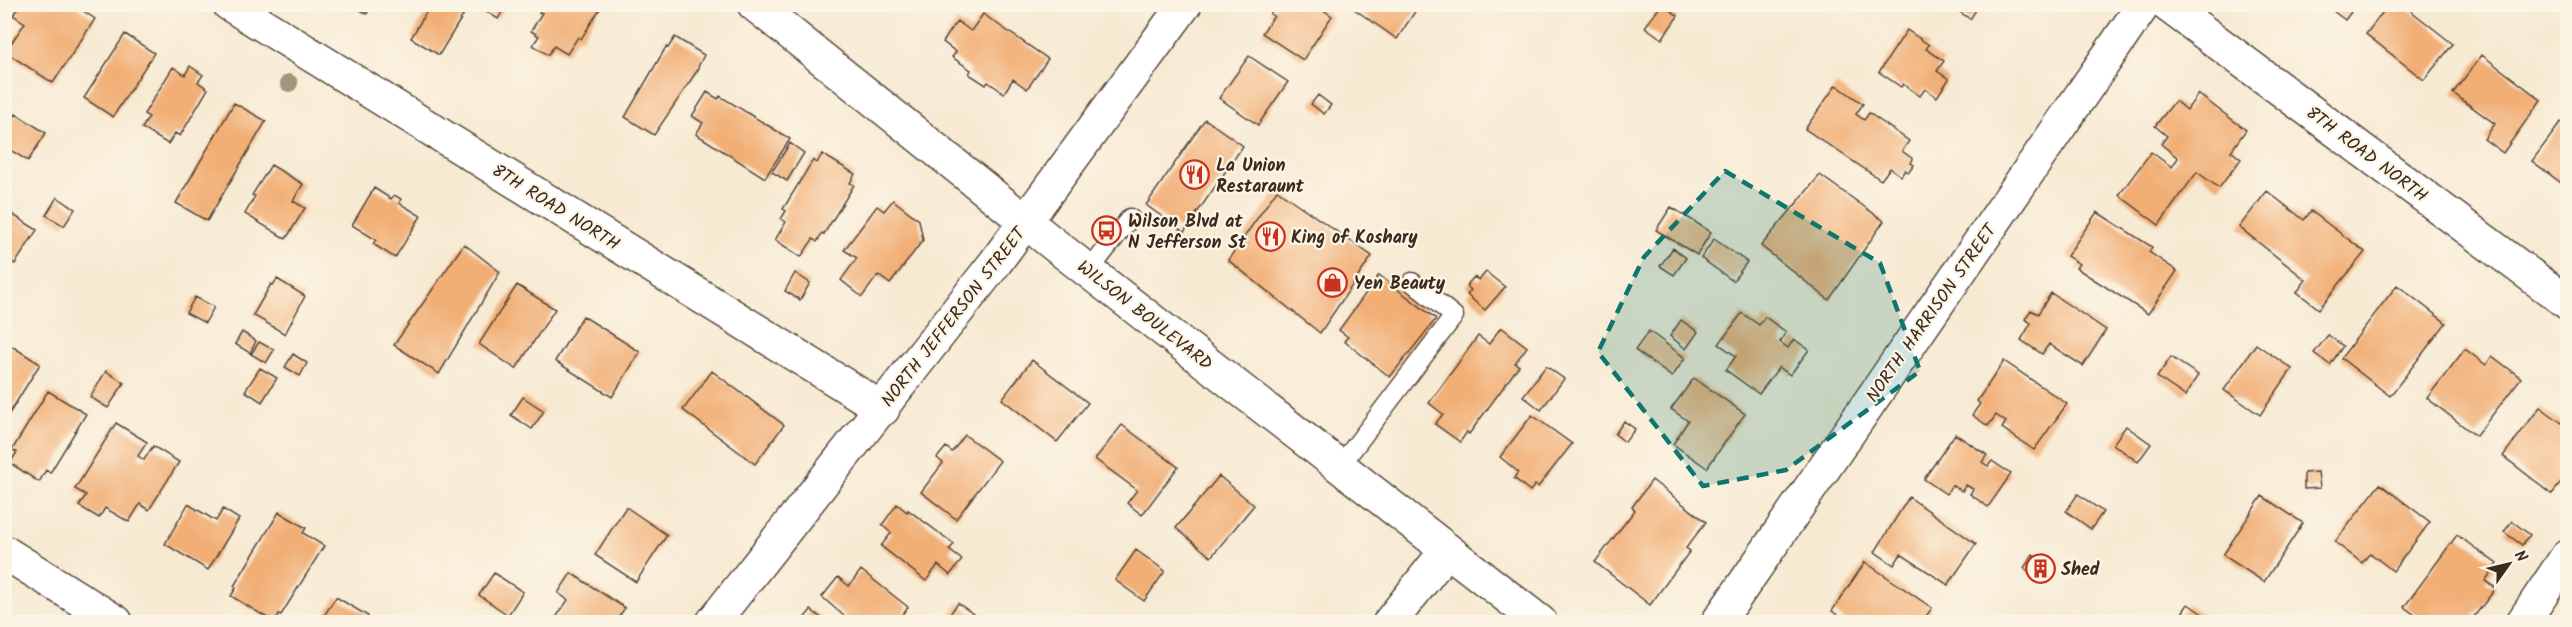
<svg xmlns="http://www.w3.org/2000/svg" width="2572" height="627" font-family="Kalam,sans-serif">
<rect width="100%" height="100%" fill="#fcf5e5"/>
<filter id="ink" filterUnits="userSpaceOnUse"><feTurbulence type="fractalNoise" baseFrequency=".0167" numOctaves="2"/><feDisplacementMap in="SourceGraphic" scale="12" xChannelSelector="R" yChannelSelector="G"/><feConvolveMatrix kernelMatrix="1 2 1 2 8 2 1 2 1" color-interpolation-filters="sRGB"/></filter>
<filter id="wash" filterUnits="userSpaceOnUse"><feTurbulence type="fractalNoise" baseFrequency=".008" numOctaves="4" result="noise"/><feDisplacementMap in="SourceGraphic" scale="24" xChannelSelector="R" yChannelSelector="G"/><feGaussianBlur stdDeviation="1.35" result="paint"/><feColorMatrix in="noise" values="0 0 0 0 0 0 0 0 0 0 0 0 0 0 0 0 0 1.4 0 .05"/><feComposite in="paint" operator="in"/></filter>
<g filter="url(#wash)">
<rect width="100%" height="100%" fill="#f7ead3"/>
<g id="blocks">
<!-- building -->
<path fill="#f1ae74" d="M20 4H73L95 19 53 83 5 52 25 23 13 15Z
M350 4H372L367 14Z
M431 4H470L439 55 411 38Z
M475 4H507L498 19Z
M544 4H603L581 39 578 37 567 54 554 46 548 55 533 45 539 36 531 31 542 13 539 12Z
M1277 4H1314L1332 16 1303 60 1262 33 1274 16 1270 14Z
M1347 4H1420L1397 39Z
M1662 4 1678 16 1662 39 1645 27Z
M1948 4H1980L1970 19Z
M2324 4H2357L2345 20Z
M2389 4H2402L2453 44 2424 80 2366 34Z
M983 14 1048 59 1027 89 1013 79 1004 93 988 82 986 85 969 74 971 70 952 57 956 52 943 42 957 21 971 31Z
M1907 30 1929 45 1926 49 1944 61 1937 71 1949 79 1937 97 1925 89 1920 96 1903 84 1901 87 1879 72Z
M125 34 154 53 113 117 84 98Z
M675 37 704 55 698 67 699 68 654 135 625 117 666 47 668 48Z
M2482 55 2541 100 2503 153 2484 139 2495 124 2453 93Z
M1249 56 1288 82 1258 125 1219 98Z
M190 66 203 75 198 82 208 89 180 136 175 133 168 144 142 128 149 117 144 114 173 67 185 75Z
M1836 85 1863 104 1856 114 1864 120 1869 113 1909 141 1902 151 1913 159 1911 163 1914 165 1909 172 1905 170 1901 176 1890 168 1881 180 1805 129Z
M707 92 718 99 720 96 790 139 765 178 696 134 703 123 692 116Z
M2198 94 2246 130 2231 151 2241 159 2219 188 2197 172 2159 225 2119 195 2151 152 2172 167 2178 158 2161 144 2167 136 2155 126 2175 101 2187 110Z
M1318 95 1331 105 1324 114 1311 104Z
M234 103 266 121 207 221 176 203Z
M16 114 46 133 28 161 4 146V132Z
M1205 119 1243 146 1184 232 1146 205Z
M2561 122 2568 127V188L2532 161Z
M790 143 804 153 787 181 772 172Z
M822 154 855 174 850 183 854 185 824 234 822 233 817 242 813 239 801 257 775 240 786 222 781 219 786 211 783 209 813 160 817 163Z
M271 165 303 184 293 201 305 208 286 239 245 214 255 196 252 195Z
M1820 175 1884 221 1829 300 1761 246Z
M374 188 391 199 394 195 401 199 399 203 421 216 395 258 373 244 376 240 352 225Z
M1277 190 1372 256 1320 333 1228 260Z
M2267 191 2304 220 2311 211 2365 252 2319 309 2297 292 2306 280 2239 227Z
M57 197 75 209 64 226 46 215Z
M893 200 919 220 923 240 890 284 878 275 862 297 841 280 857 258 844 250 877 206 884 211Z
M1671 207 1711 232 1697 255 1656 230Z
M4 209 37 230 15 264 4 257Z
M2097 212 2152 247 2149 252 2177 271 2148 314 2076 268 2079 264 2067 256Z
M1714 239 1747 262 1733 281 1701 258Z
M464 244 500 272 439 374 394 345Z
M1673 248 1686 258 1674 275 1660 266Z
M1486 272 1505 287 1485 310 1467 295 1471 290 1466 286 1474 277 1479 280Z
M795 273 810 283 800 300 785 291Z
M1379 275 1436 319 1390 377 1344 341 1348 337 1339 330Z
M277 279 305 296 285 334 253 315 271 284 273 285Z
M517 285 555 309 516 369 479 344Z
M2397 285 2446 323 2390 396 2341 358Z
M2051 293 2106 330 2083 366 2049 344 2042 354 2021 340 2031 323 2025 319 2031 310 2038 314Z
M195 297 214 307 205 323 186 313Z
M1742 313 1759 325 1765 317 1786 332 1780 342 1788 348 1794 339 1809 350 1790 375 1779 367 1759 394 1726 370 1736 356 1719 344Z
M583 316 640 352 612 397 555 361Z
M1681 320 1698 332 1686 349 1670 336Z
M1501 327 1527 347 1515 363 1519 366 1469 434 1467 432 1460 442 1435 424 1443 414 1429 403 1478 336 1489 344Z
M1649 331 1685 358 1672 377 1635 350Z
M242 332 256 341 250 353 235 344Z
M2328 335 2343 346 2330 365 2314 353Z
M259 342 274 350 266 363 251 354Z
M2256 344 2292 369 2260 415 2224 390Z
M10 345 40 364 4 422V354Z
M2465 349 2486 365 2492 356 2521 378 2476 436 2427 398Z
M293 354 307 363 300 376 285 367Z
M2171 357 2198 375 2185 396 2157 377Z
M1032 360 1088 403 1057 442 1002 399Z
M2004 361 2067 404 2034 450 2002 428 2006 422 1996 415 1988 426 1972 415 1980 404 1977 401Z
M1546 366 1564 379 1541 410 1523 396Z
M260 368 277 378 262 402 245 391Z
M106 371 124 383 108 408 90 397Z
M712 371 784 425 755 464 683 410Z
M1694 378 1745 414 1707 468 1673 444 1688 421 1671 409Z
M48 391 86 414 50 473 46 470 39 482 10 463 17 452 12 450Z
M523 397 544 411 532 429 511 415Z
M2540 407 2562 423 2568 416V474L2552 494 2503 456Z
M1532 415 1572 444 1538 487 1535 485 1530 491 1514 478 1518 472 1500 457Z
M1624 421 1635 429 1625 442 1615 434Z
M116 423 147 442 138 456 144 460 153 446 179 462 149 510 140 504 129 522 105 508 99 518 79 506 86 495 75 489Z
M1122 425 1178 467 1142 515 1127 503 1137 490 1095 459Z
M2126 426 2151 444 2138 462 2113 444Z
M1955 434 1987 455 1982 462 1988 466 1992 461 2011 474 1988 507 1970 494 1973 489 1966 485 1962 491 1952 485 1946 494 1924 479Z
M965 435 1000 461 956 519 921 492 943 463 937 458 946 447 952 452Z
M2318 472 2320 488 2304 489V473Z
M1219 476 1254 505 1211 557 1176 528Z
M1652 480 1706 522 1686 548 1690 551 1650 605 1595 562 1635 510 1632 507Z
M2380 484 2430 522 2393 571 2370 553 2362 563 2335 542Z
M2078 494 2103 512 2091 529 2066 511Z
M2262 496 2303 523 2264 582 2223 555Z
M1909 497 1976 544 1948 585 1901 554 1894 565 1875 552Z
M188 504 216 521 223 509 239 519 208 570 165 544Z
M897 504 907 512 908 510 954 544 949 550 962 560 950 575 938 565 926 581 881 546 891 533 882 525Z
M626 507 667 535 636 582 595 555Z
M279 512 306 528 303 533 324 546 281 615 279 614 274 622 231 596 236 588 234 586Z
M2512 521 2530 535 2522 545 2504 532Z
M2457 535 2497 564 2485 581 2496 588 2470 622H2425L2404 607Z
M1136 550 1165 571 1144 601 1115 580Z
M2033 554 2056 570 2046 583 2024 568Z
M1865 562 1932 608 1922 622H1848L1832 611Z
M861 570 908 607 896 622H851L822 597 838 577 849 586Z
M494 573 523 592 508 615 479 595Z
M571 573 625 608 615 622H553L568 600 558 593Z
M336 597 368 616 365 622H320Z
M958 603 984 622H954L947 618Z
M2188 604 2214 622H2176Z
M811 610 823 619 830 622H801Z"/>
</g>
</g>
<g filter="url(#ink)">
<use href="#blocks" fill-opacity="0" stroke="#574739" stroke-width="1.5"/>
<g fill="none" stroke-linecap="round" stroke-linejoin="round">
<defs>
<path id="lane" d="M1089 271 1130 218
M1340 466 1454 316 1412 282"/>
<path id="street" d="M229 4 883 409
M2166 4 2568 303
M4 552 116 622
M713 622 995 263 1185 4
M1390 622 1447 550
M2523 622 2568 555"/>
<path id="secondary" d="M754 4 1056 246 1540 622
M1718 622 2144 4"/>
</defs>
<!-- lane casing -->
<use href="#lane" stroke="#574739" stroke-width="21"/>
<!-- street casing -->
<use href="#street" stroke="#574739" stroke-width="36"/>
<!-- secondary casing -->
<use href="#secondary" stroke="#574739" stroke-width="36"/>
<!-- lane -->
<use href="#lane" stroke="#fff" stroke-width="18"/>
<!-- street -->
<use href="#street" stroke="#fff" stroke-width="33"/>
<!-- secondary -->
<use href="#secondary" stroke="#fff" stroke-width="33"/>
</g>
<!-- trees -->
<circle fill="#a2977a" cx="289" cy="83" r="9"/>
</g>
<!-- marked area -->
<path fill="#0f766e" fill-opacity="0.2" stroke="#0f766e" stroke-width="4.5" stroke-dasharray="12 8" stroke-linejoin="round" d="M1725 171 1880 263 1920 371 1786 470 1703 486 1598 352 1644 257Z"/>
<!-- icons -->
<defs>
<symbol id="restaurant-ring" viewBox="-11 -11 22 22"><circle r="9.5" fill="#fcf5e5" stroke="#c8321e" stroke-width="1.5"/><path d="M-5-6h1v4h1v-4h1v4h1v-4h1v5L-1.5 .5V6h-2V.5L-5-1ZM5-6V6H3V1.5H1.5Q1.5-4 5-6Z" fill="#c8321e"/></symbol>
<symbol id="bus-ring" viewBox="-11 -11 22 22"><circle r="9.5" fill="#fcf5e5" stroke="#c8321e" stroke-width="1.5"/><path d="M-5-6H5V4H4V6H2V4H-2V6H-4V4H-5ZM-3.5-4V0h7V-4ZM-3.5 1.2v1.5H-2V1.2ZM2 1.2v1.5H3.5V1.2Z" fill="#c8321e"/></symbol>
<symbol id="shop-ring" viewBox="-11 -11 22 22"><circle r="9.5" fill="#fcf5e5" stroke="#c8321e" stroke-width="1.5"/><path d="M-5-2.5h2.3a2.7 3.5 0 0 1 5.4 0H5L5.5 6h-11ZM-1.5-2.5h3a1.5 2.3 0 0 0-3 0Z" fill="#c8321e"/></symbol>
<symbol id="building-ring" viewBox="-11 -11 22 22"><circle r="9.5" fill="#fcf5e5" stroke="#c8321e" stroke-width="1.5"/><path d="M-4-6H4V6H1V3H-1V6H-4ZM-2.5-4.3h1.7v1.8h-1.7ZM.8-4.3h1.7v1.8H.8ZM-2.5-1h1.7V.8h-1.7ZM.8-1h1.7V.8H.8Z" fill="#c8321e"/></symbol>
</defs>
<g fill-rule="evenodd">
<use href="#restaurant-ring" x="1178" y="158" width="33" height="33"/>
<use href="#bus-ring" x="1090" y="214" width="33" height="33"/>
<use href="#restaurant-ring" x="1254" y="220" width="33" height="33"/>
<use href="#shop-ring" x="1316" y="266" width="33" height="33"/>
<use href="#building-ring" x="2024" y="552" width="33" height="33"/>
</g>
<g text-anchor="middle" stroke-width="4.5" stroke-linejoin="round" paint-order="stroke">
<!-- street labels -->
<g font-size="18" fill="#3b2a1e" stroke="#fcf5e5">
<text transform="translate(2367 154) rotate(37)" y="6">8TH ROAD NORTH</text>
<text transform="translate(556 207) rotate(32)" y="6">8TH ROAD NORTH</text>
<text transform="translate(1931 313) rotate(-55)" y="6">NORTH HARRISON STREET</text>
<text transform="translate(1145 315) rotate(38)" y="6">WILSON BOULEVARD</text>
<text transform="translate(953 317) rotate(-52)" y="6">NORTH JEFFERSON STREET</text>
</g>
<!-- poi labels -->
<g font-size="18" font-weight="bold" fill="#3b2a1e" stroke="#fcf5e5" text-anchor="start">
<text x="1216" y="171">La Union<tspan x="1216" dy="21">Restaraunt</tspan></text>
<text x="1128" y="227">Wilson Blvd at<tspan x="1128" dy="21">N Jefferson St</tspan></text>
<text x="1291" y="243">King of Koshary</text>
<text x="1354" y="289">Yen Beauty</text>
<text x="2061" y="575">Shed</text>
</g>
</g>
<!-- margin -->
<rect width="2572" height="627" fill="none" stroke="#fcf5e5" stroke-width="24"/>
<!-- north arrow -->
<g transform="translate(2509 564) rotate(56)" stroke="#fcf5e5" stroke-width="4.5" paint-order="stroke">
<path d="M0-4.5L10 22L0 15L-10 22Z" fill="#3b2a1e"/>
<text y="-9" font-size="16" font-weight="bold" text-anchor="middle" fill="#3b2a1e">N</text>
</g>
</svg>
